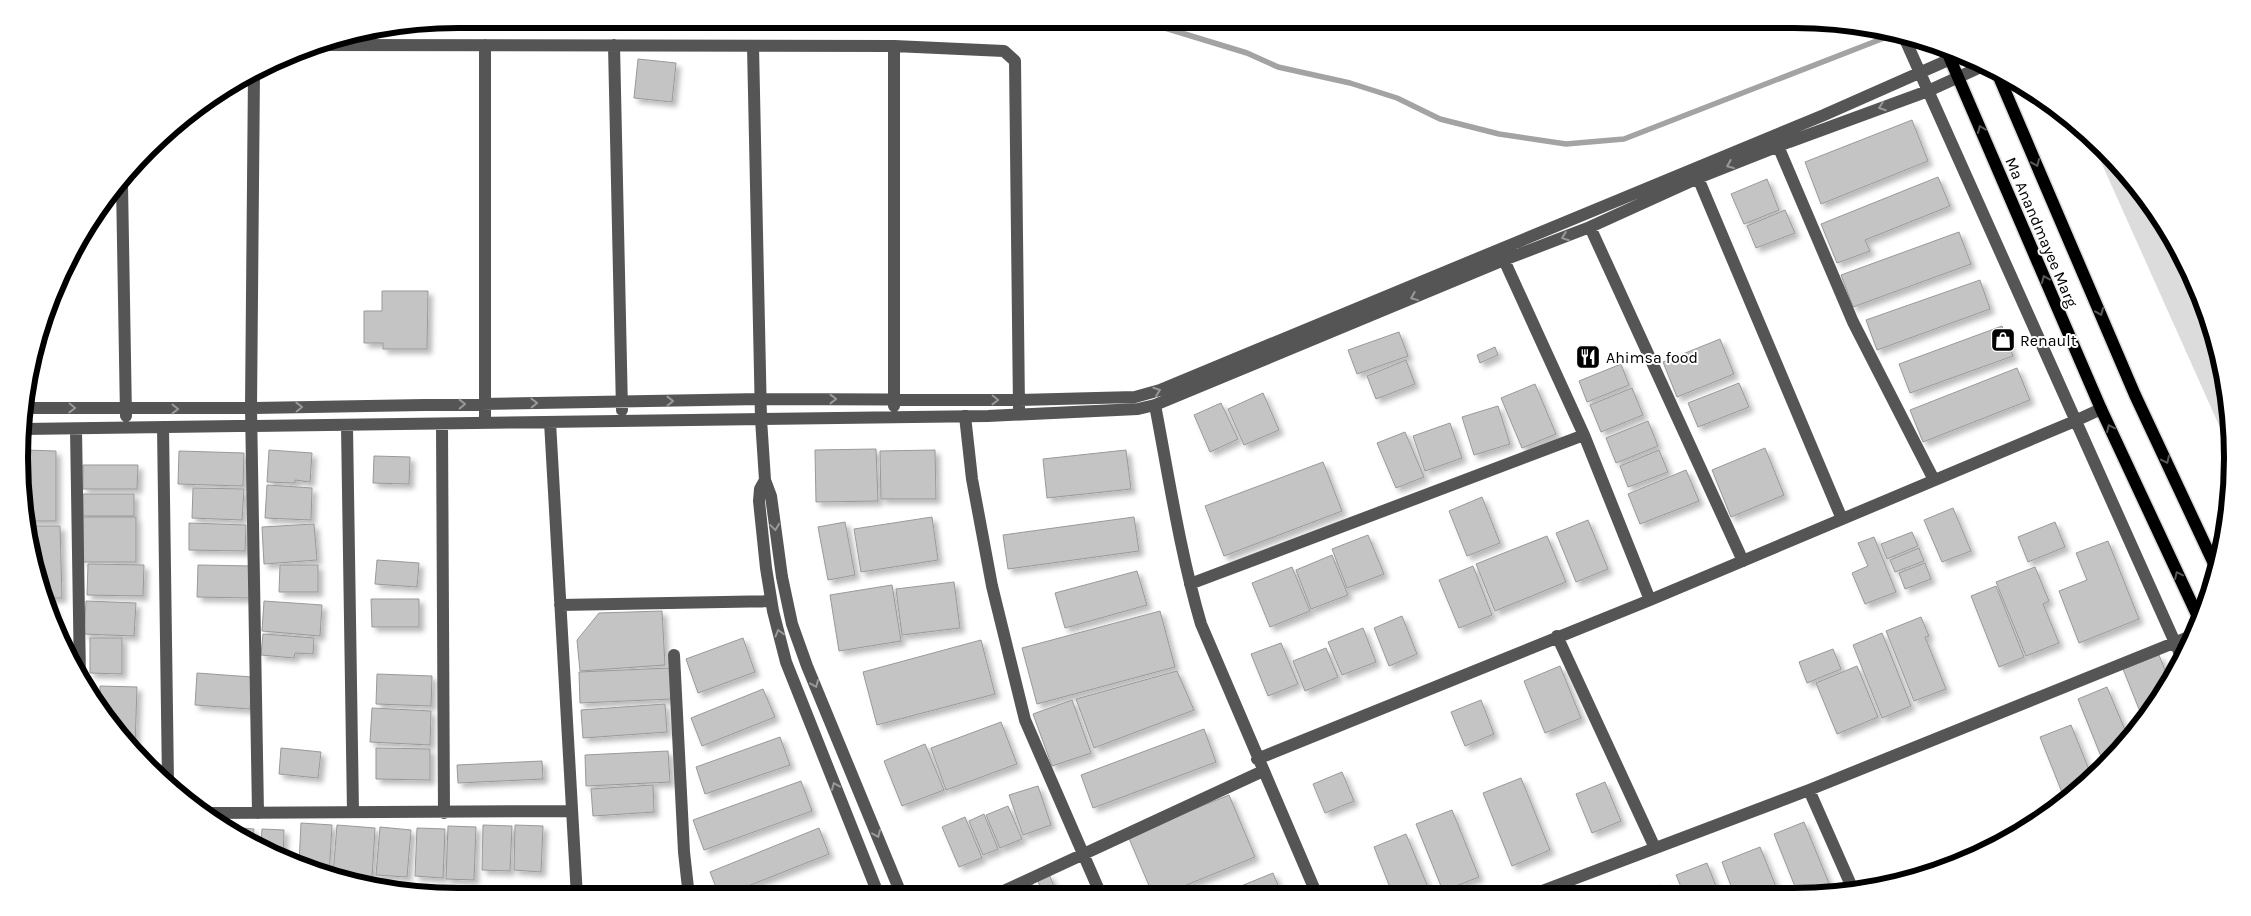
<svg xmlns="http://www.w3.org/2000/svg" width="2251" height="916" font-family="Karla,sans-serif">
<defs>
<filter id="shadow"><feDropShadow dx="4.5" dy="4.5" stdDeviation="2.5" flood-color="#0004"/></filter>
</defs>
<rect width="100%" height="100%" fill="#fff"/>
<!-- green -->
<path fill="#dcdcdc" d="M2089 135 2141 190 2187 263 2217 344 2231 429V452Z"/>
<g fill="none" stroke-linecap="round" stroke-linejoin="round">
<!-- stream -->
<path stroke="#a3a3a3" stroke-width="5.5" d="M1142 19 1165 28 1247 53 1278 67 1350 83 1397 98 1440 119 1499 134 1566 144 1624 139 1884 38"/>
</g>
<!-- building -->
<path fill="#c4c4c4" stroke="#999" filter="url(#shadow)" d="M638 59 676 63 672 102 634 98Z
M1912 120 1928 161 1821 204 1805 162Z
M1938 177 1950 206 1865 240 1870 251 1837 263 1821 224Z
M1767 179 1779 210 1744 224 1731 194Z
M1785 210 1795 233 1756 248 1747 226Z
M1959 232 1971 264 1853 307 1841 275Z
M1980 280 1990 309 1877 350 1866 320Z
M382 291H428L427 349H383V343H364V311H382Z
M2002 326 2013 356 1910 393 1899 364Z
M1399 332 1408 356 1357 374 1348 350Z
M1720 339 1734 374 1677 397 1663 362Z
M1495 347 1498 355 1480 363 1477 355Z
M1406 360 1415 384 1376 399 1367 376Z
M1621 364 1629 385 1587 402 1579 381Z
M2017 368 2030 400 1923 442 1910 410Z
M1739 383 1749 407 1698 427 1688 403Z
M1535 384 1556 434 1522 448 1501 398Z
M1632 388 1643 415 1601 432 1590 405Z
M1263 393 1279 430 1244 445 1228 409Z
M1221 403 1238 439 1210 452 1194 415Z
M1498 406 1510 444 1474 455 1462 417Z
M1648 421 1658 446 1616 463 1606 438Z
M1450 423 1462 458 1425 471 1413 436Z
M1405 432 1424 477 1396 488 1377 443Z
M1765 448 1784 495 1731 517 1712 470Z
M876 449 878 501 816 502 815 450Z
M24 450 56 451V521H26Z
M269 450 312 453 310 482 295 480V483L267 482Z
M935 450 936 499H881L880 451Z
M1126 450 1131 489 1047 498 1043 459Z
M1659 450 1668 472 1628 487 1620 466Z
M179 451 244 453 243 486 178 484Z
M374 456 410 457 409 484 373 483Z
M1323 462 1342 511 1224 556 1205 506Z
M83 465H138L137 489H83Z
M1686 470 1699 501 1640 524 1628 494Z
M267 485 312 488 311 520 265 518Z
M193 488 244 489 242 520 192 518Z
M83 494H134V516H83Z
M1482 497 1500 543 1467 556 1449 511Z
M1953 508 1971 551 1942 562 1924 520Z
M83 517H136V562H83Z
M932 517 938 560 861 572 854 529Z
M1134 517 1139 551 1008 569 1003 535Z
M1588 520 1608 569 1576 582 1556 533Z
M845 522 855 575 828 580 818 527Z
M2055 522 2065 547 2028 562 2018 537Z
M189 523 246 525 245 551 189 550Z
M314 524 317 560 264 564 262 527Z
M27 526H60L62 598H44L27 544Z
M1912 532 1918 546 1887 559 1881 544Z
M1368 535 1384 574 1347 588 1332 549Z
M1547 536 1566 582 1495 611 1476 564Z
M1874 537 1896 592 1865 604 1852 573 1868 566 1858 543Z
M2108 541 2139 619 2079 643 2059 591 2087 580 2076 553Z
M1919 548 1924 561 1895 572 1890 560Z
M1332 555 1348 595 1311 609 1296 570Z
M377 560 419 563 417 587 375 584Z
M1925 563 1931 579 1905 589 1899 573Z
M88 564 144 565 143 596 87 595Z
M198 565 252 566 251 598 197 597Z
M280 565H318V592H279Z
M1473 566 1492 615 1459 628 1439 580Z
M1292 567 1310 611 1270 627 1252 583Z
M2035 567 2049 601 2043 604 2059 643 2026 656 1996 582Z
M1137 571 1147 605 1065 628 1055 593Z
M954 582 960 628 902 635 896 589Z
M892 585 901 641 839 651 830 595Z
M1996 586 2024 657 1999 667 1971 596Z
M371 599H419V627H372Z
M86 601 136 603 134 636 84 634Z
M264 601 322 605 320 636 262 631Z
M47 608 55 609 54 629 52 626Z
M662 611 665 665 580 671 577 640 599 613Z
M1160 611 1175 667 1037 704 1022 648Z
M1402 616 1417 654 1389 666 1374 628Z
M1921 617 1929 636 1925 637 1946 689 1914 701 1886 631Z
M1363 628 1376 662 1342 675 1328 642Z
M1882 633 1911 706 1882 718 1853 645Z
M263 634 314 638 313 654 295 653 294 658 261 655Z
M59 638H65L64 649Z
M90 638H122V674L90 673Z
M743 638 755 672 698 693 686 659Z
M981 640 995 694 877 725 863 672Z
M1281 643 1298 684 1268 696 1251 654Z
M1326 648 1338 677 1305 691 1293 661Z
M1833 649 1841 669 1807 683 1799 662Z
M2159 655 2169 680 2158 702 2143 719 2123 669Z
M1560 666 1581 718 1545 733 1524 681Z
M1857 666 1878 717 1837 734 1816 683Z
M670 668 671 699 580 703 579 672Z
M1177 671 1194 710 1094 748 1076 699Z
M197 673 252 677 250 709 195 705Z
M377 674 432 676 431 706 376 704Z
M100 686 137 687 135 746 100 709Z
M2107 687 2128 737 2104 764 2078 699Z
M763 689 775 717 702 746 691 718Z
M1072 700 1091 753 1052 766 1033 714Z
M1481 700 1494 734 1465 746 1451 712Z
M665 704 667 732 583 738 581 710Z
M372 708 431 711 430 745 370 742Z
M1001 722 1017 764 946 790 931 748Z
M2071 725 2092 777 2082 788 2065 800 2040 737Z
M1204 729 1216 762 1093 808 1081 775Z
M780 737 790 765 705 794 696 767Z
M925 744 944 790 902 806 884 761Z
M281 748 321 752 318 778 279 774Z
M376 748 430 749V780L376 779Z
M668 751 670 782 586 786 585 755Z
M542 761 543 779 458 783 457 765Z
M1342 772 1354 801 1325 813 1313 784Z
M1521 778 1550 850 1512 866 1483 793Z
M801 781 812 811 704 850 693 820Z
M1605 782 1621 821 1592 833 1576 794Z
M653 785 654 812 593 816 591 789Z
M1038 786 1051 825 1023 835 1009 795Z
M1229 795 1255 857 1162 895H1153L1128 836Z
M1008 806 1022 839 1000 848 986 815Z
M1452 810 1479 877 1443 891 1416 824Z
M984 814 998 849 983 855 969 821Z
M965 817 982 858 959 867 942 827Z
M1804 822 1833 893 1798 894 1774 834Z
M301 823 332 825 329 876 317 874 299 864Z
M337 825 375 828 372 878 333 875Z
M483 825 512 826 510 871 482 870Z
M515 825 543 826 541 872 514 870Z
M448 826 476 827 474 880 446 879Z
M230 827 254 829 253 840 230 828Z
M380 827 411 830 407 877 376 875Z
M417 828 445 829 443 878 415 876Z
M819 828 829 854 720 897 710 872Z
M262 829 284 830 283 856 261 844Z
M1406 834 1430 892 1424 895H1393L1374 847Z
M1760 847 1779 894H1734L1722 862Z
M1707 863 1719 894H1684L1676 875Z
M1273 873 1282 895H1219Z
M1049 874 1058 896H1044L1037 879Z
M1032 883 1039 896H1006Z
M1661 885 1664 894H1639Z
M1078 889 1081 896H1063Z"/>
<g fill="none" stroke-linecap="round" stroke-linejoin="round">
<defs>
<path id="major" d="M1945 47 2101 409 2199 619
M1996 70 2135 395 2216 568"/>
</defs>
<!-- major casing -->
<use href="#major" stroke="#dbdbdb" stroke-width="15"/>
<!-- minor -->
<path stroke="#555" stroke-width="12" d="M1904 37 2181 656
M311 45 894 46 1004 51 1015 61 1019 408
M485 45V423
M614 45 622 410
M753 46 761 419 765 480 771 496 782 577 792 624 807 666 902 896
M894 46V406
M254 71 251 408 258 813
M1778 146 1853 322 1934 480
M1698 178 1842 519
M122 184 126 416
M1590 227 1743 561
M1504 260 1584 435 1650 600
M1155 405C1169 478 1180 552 1201 624L1317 895
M23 408H251L761 399 1019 400 1135 397 1160 390 1824 115 1962 54
M965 416 972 479 992 586 1025 720 1101 895
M550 422 577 897
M442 424 444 813
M347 426 353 812
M163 427 168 782
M23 429 988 416 1138 409 1155 405 1504 260 1590 227 1698 178 1789 142 1928 91 1985 65
M76 429 80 678
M765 480 760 489 759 501 766 568 773 611 786 662 879 896
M1190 584 1584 435
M560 605 771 601
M1557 636 1655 848
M674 655 684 852 689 897
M1257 759 1650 600 2075 421 2101 409
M1809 790 1854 892
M203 813 572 811
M1534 894 1809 790 2191 636
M993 896 1263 771"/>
<!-- major -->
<use href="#major" stroke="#000" stroke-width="12"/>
</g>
<!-- one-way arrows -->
<defs><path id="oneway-chevron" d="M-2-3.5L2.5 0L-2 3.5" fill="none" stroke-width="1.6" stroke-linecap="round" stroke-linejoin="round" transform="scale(1.25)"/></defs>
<g stroke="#999">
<use href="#oneway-chevron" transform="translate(1882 107) rotate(160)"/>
<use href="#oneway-chevron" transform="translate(1730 165) rotate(158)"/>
<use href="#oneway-chevron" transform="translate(1565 237) rotate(159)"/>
<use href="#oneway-chevron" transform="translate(1414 297) rotate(158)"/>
<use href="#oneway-chevron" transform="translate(1157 391) rotate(-19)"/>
<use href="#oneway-chevron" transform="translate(833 399)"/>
<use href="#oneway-chevron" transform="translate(995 400) rotate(1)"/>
<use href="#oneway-chevron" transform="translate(670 401) rotate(-1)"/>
<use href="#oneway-chevron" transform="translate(534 403) rotate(-1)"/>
<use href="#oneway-chevron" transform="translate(462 404) rotate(-1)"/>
<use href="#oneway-chevron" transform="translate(299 407) rotate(-1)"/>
<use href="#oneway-chevron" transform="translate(72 408) rotate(1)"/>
<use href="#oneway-chevron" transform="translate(175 409)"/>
<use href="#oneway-chevron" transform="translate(775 527) rotate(82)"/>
<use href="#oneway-chevron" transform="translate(779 633) rotate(-105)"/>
<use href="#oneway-chevron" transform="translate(815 684) rotate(67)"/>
<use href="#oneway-chevron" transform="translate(835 786) rotate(-112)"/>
<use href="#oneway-chevron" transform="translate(877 834) rotate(67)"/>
</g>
<g stroke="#595959">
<use href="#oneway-chevron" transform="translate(1981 129) rotate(-113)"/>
<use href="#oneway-chevron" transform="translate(2036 163) rotate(67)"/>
<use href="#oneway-chevron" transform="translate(2045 279) rotate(-113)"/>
<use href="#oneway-chevron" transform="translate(2100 312) rotate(67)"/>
<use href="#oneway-chevron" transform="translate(2110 428) rotate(-115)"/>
<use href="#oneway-chevron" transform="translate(2166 460) rotate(65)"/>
<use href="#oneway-chevron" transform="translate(2178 575) rotate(-115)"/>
</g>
<!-- icons -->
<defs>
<symbol id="shop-square" viewBox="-11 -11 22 22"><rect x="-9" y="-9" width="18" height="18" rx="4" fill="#000" stroke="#fff"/><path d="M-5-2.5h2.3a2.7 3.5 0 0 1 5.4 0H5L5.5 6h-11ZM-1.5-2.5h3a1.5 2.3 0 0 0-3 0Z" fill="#fff"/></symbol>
<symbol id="restaurant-square" viewBox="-11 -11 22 22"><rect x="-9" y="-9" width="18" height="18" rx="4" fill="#000" stroke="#fff"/><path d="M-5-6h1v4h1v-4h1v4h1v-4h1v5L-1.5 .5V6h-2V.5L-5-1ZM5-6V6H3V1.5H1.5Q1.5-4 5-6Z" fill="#fff"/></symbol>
</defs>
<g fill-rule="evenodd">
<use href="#shop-square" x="1989" y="326" width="28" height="28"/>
<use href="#restaurant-square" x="1574" y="343" width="28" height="28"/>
</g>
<g text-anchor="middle" stroke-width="4" stroke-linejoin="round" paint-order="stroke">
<!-- street labels -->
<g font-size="16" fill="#000" stroke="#fff">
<text transform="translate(2042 232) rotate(67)" y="6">Ma Anandmayee Marg</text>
</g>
<!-- poi labels -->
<g font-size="16" fill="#000" stroke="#fff" text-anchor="start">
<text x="2020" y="346">Renault</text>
<text x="1606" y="363">Ahimsa food</text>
</g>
</g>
<!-- crop -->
<path d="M0 0H2251V916H0ZM458 28H1794A430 430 0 0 1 2224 458V458A430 430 0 0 1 1794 888H458A430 430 0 0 1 28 458V458A430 430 0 0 1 458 28Z" fill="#fff" fill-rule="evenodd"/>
<path fill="none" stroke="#000" stroke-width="6" d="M458 28H1794A430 430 0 0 1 2224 458V458A430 430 0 0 1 1794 888H458A430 430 0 0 1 28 458V458A430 430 0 0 1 458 28Z"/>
</svg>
